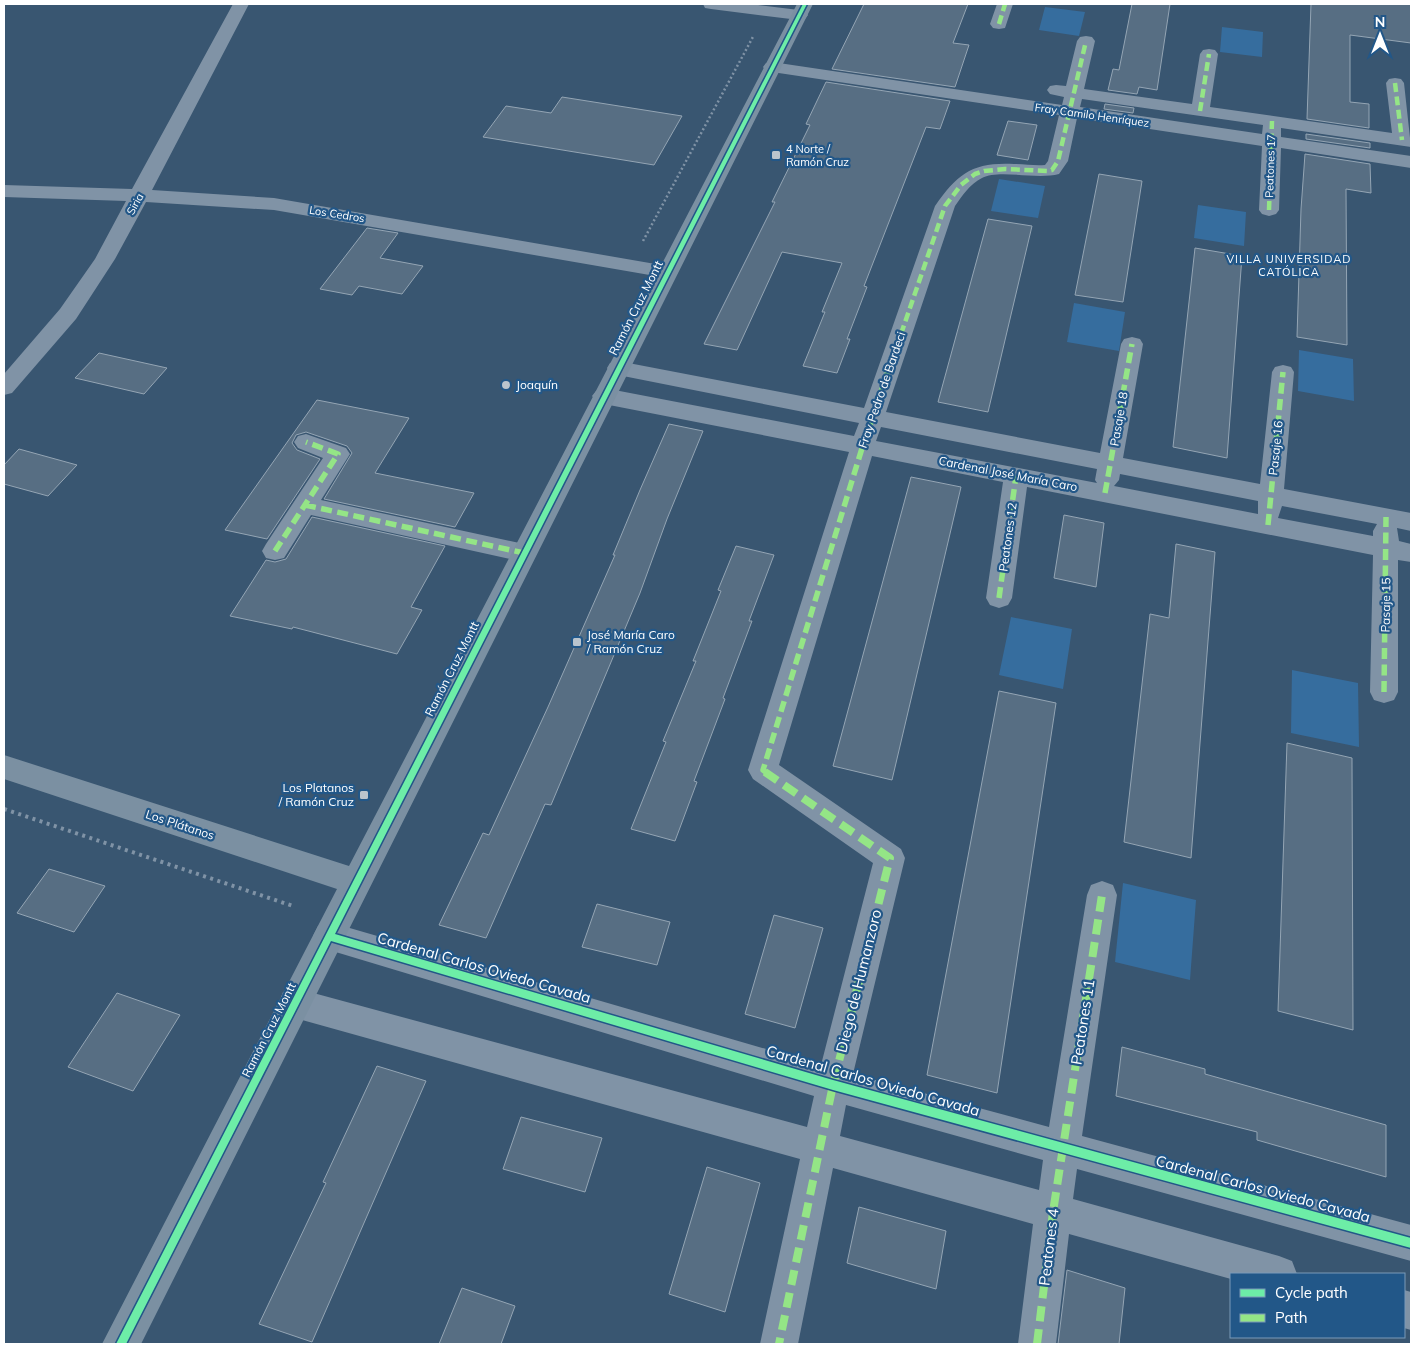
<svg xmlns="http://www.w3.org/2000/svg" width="1415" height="1348" font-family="Mulish,sans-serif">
<rect width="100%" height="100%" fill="#395671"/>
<!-- green -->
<path fill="#366d9e" d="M1045 7 1085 12 1079 36 1039 30Z
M1222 27 1263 32 1262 57 1220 52Z
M999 179 1045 186 1038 218 991 211Z
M1198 205 1246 212 1244 246 1194 238Z
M1074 303 1125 312 1119 351 1067 342Z
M1299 350 1353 359 1354 401 1298 391Z
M1011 617 1072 629 1063 689 999 675Z
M1292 670 1358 683 1359 747 1291 733Z
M1123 883 1196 900 1190 980 1115 962Z"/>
<!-- building -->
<path fill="#576e83" stroke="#94a5b4" d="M864 4H968L953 43 969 45 955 87 832 69Z
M1132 4H1170L1157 90 1139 87 1137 94 1108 90 1113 69 1119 70Z
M1311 4H1411V43L1350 35V102L1369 104V128L1307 119Z
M826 82 950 101 940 129 926 127 864 286 867 287 847 339H850L837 373 803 366 825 312H822L842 263 782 252 737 350 704 344 775 202H772L810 125 806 124Z
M562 97 682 116 654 165 483 137 506 106 551 113Z
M1105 104 1134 108 1133 113 1104 109Z
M1008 121 1037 125 1028 160 997 155Z
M1306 134 1370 143V148L1306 139Z
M1305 154 1370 164 1371 193 1346 189 1347 345 1297 337 1301 209Z
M1099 174 1142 181 1123 302 1075 295Z
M988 219 1032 226 988 412 938 402Z
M367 228 398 233 380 258 423 266 402 294 359 286 352 295 320 289Z
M1195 248 1242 256 1227 458 1173 447Z
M99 353 167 368 144 394 75 378Z
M317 400 409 418 375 473 474 493 455 527 324 499 352 453 347 446 306 432 296 435 292 443 297 450 320 459 267 539 225 530Z
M669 424 703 431 667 519 640 593 551 805 545 804 486 938 439 925 483 833 489 835 548 707 615 555H613L640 490Z
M19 449 77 465 48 496 4 484V465Z
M911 477 961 487 892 780 833 766Z
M1064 515 1104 523 1096 587 1054 578Z
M312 517 445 546 411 607 422 610 397 654 293 627 292 629 230 616 266 560 275 562 286 559Z
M1176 544 1215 552 1191 858 1124 842 1150 614 1169 618Z
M736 546 774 555 749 621H752L723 698 725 699 694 781 697 782 675 841 631 829 666 742 663 741 696 661H693L721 591 718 590Z
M999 691 1056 703 997 1093 927 1075Z
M1287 743 1352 758 1353 1030 1278 1011Z
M49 869 105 886 74 932 17 913Z
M597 904 670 922 657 965 582 947Z
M774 915 823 928 795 1028 745 1014Z
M117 993 180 1015 133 1091 68 1067Z
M1122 1047 1205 1069V1074L1386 1125V1177L1257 1140V1132L1116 1096Z
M377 1066 426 1081 312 1342 259 1324 326 1183 323 1182Z
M521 1117 602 1138 585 1192 503 1169Z
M707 1167 760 1183 725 1312 669 1294Z
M859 1207 946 1231 936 1289 847 1263Z
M1067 1270 1125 1288 1119 1344H1058Z
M462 1288 515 1306 501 1344H439Z"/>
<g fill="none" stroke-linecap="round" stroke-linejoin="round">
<!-- path-far1 -->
<path stroke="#8093a6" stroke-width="2.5" stroke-dasharray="2 2.5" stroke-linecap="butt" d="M643 241 754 35"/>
<!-- path -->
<path stroke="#8093a6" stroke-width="4" stroke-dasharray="3 4.5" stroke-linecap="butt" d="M4 809 293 906"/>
<!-- street -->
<path fill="#8093a6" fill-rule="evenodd" d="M233 4H249L152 190 274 198 667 266 674 267 678 272 674 277 667 278 274 210 146 202 115 259 76 319 12 393 4 395V374L60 309 95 259 126 201 4 197V185L132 189Z
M703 4H750L799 10 805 11 808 15 805 19 799 20 711 9 705 8Z
M997 4H1013L1005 28 999 29 993 28 990 24Z
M1086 36 1092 37 1095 41 1084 89 1192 104 1200 54 1203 50 1209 49 1215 50 1218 54 1210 107 1392 133 1386 83 1389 79 1395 78 1401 79 1404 83 1411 147 1281 128V137L1411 156V168L1281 148 1279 210 1276 214 1269 216 1262 214 1259 210 1262 146 1077 118 1068 161 1059 174C1036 180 999 169 982 178 970 184 962 196 955 206L886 412 1100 453 1121 344 1124 339 1132 337 1140 339 1143 344 1123 458 1260 484 1272 372 1275 367 1283 365 1291 367 1294 372 1284 489 1411 513V531L1397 528 1399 541 1411 544V562L1398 560V692L1394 700 1384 703 1374 700 1370 692 1373 555 1027 487 1012 598 1008 605 999 608 990 605 986 598 1003 482 872 456 779 765 901 849 905 858 853 1074 1049 1127 1087 895 1091 885 1102 881 1113 885 1117 895 1082 1136 1411 1225V1261L1077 1169 1073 1199 1279 1256 1292 1261 1297 1274H1231V1279L1069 1234 1056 1344H1018L1033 1224 833 1168 798 1344H760L800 1159 295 1018 283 1014 279 1003 283 992 295 988 807 1127 814 1096 329 950 318 946 313 936 318 926 329 922 821 1065 873 863 753 779 748 770 849 452 604 404 596 401 592 396 596 391 604 388 854 436 859 423 618 375 610 373 607 368 610 363 618 361 864 408 935 206C958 173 973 162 1014 164 1025 164 1035 166 1045 165L1048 161 1059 115 772 72 766 71 763 67 766 63 772 62 1062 105 1064 97 1050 94 1047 90 1050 86 1056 85 1066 86 1077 41 1080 37ZM1082 99 1263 125 1262 134 1080 107ZM881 427 1097 469 1095 480 1097 483 876 441ZM1120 474 1258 501V514L1114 486 1119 480ZM1282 506 1377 524 1373 531V536L1278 518ZM846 1105 1043 1160 1039 1190 840 1136Z
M306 434 346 448 350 454 321 500 524 544 533 546 537 553 533 560 524 562 311 515 284 558 275 560 266 558 262 551 266 544 323 458 298 448 294 442 298 436Z
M1404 1290 1411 1292V1330L1404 1328Z"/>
<!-- secondary -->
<path fill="#7b90a2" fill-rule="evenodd" d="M797 4H813L141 1344H102L337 889 4 779V755L349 866Z"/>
<!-- quiet-far2 -->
<path stroke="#94e586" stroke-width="4.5" stroke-dasharray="9 4.5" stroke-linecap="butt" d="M999 24 1005 4
M1395 83 1402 140
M1200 111 1209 54
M1269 210 1272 121
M901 334 945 206 961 185 975 174 984 171 1005 169 1048 171 1052 170 1058 161 1086 41"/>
<!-- quiet-far1 -->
<path stroke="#94e586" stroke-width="5.5" stroke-dasharray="11 5.5" stroke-linecap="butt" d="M1105 493 1132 344
M305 505 524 553
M1268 525 1283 372
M275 551 338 454 306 442
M999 598 1016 476
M1384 692 1386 517
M767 773 763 770 863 445 901 333"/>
<!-- quiet -->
<path stroke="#94e586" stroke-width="8" stroke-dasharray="15 8" stroke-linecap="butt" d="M765 772 890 858 833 1085 779 1344
M1037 1344 1053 1212 1102 895"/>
<defs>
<path id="cycleway" d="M803 4H807L335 934 833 1080 1411 1238V1248L833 1090 331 941 126 1344H116Z"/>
</defs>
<!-- cycleway casing -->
<use href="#cycleway" stroke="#225788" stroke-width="3"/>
<!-- cycleway -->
<use href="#cycleway" fill="#6deda7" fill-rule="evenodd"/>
</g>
<!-- markers -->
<g fill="#bac4cd" stroke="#225788" stroke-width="2">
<rect x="771" y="150" width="10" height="10" rx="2.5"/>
<circle cx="506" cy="385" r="5"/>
<rect x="572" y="637" width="10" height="10" rx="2.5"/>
<rect x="359" y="790" width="10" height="10" rx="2.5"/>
</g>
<g text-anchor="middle" stroke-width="4.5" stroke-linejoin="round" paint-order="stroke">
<!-- far-street labels -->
<g font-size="11" fill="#fff" stroke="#225788">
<text transform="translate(1092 115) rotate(8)" y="4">Fray Camilo Henríquez</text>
<text transform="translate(1270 166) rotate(-88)" y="4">Peatones 17</text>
<text transform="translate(135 204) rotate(-61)" y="4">Siria</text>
<text transform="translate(337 214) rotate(9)" y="4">Los Cedros</text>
</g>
<!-- far-poi labels -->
<g font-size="11" fill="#fff" stroke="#225788" text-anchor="start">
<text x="786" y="153">4 Norte /<tspan x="786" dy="13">Ramón Cruz</tspan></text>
</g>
<!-- far-neighbourhood labels -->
<g font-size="11" letter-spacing="1" fill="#fff" stroke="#225788">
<text x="1289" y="263">VILLA UNIVERSIDAD<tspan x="1289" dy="13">CATÓLICA</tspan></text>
</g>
<!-- street labels -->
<g font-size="12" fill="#fff" stroke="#225788">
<text transform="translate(636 308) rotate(-63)" y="4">Ramón Cruz Montt</text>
<text transform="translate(882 390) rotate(-71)" y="4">Fray Pedro de Bardeci</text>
<text transform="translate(1119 419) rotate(-80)" y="4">Pasaje 18</text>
<text transform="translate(1276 448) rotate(-84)" y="4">Pasaje 16</text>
<text transform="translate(1008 474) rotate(11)" y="4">Cardenal José María Caro</text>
<text transform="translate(1008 537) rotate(-82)" y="4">Peatones 12</text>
<text transform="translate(1386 605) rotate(-89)" y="4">Pasaje 15</text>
<text transform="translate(452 669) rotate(-63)" y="4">Ramón Cruz Montt</text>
<text transform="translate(180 825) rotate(18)" y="4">Los Plátanos</text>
<text transform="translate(269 1030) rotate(-63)" y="4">Ramón Cruz Montt</text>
</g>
<!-- poi labels -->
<g font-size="12" fill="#fff" stroke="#225788" text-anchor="start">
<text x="516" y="389">Joaquín</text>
<text x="587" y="639">José María Caro<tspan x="587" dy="14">/ Ramón Cruz</tspan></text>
<text x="354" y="792" text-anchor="end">Los Platanos<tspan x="354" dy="14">/ Ramón Cruz</tspan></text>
</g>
<!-- near-street labels -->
<g font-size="15" fill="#fff" stroke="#225788">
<text transform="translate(484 968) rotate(16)" y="5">Cardenal Carlos Oviedo Cavada</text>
<text transform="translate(859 981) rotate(-76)" y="5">Diego de Humanzoro</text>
<text transform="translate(1083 1022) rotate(-81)" y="5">Peatones 11</text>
<text transform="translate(873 1081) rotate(16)" y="5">Cardenal Carlos Oviedo Cavada</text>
<text transform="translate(1263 1189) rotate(15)" y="5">Cardenal Carlos Oviedo Cavada</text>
<text transform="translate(1049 1247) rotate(-83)" y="5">Peatones 4</text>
</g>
</g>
<!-- border -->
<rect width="1415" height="1348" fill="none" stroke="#ffffff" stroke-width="10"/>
<!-- legend -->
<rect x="1230" y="1273" width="175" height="65" fill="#225788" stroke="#7a9ab8"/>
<rect x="1240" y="1289" width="25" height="8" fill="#6deda7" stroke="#7a9ab8"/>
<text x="1275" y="1298" font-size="15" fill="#ffffff">Cycle path</text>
<rect x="1240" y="1314" width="25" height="8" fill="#94e586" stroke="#7a9ab8"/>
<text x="1275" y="1323" font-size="15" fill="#ffffff">Path</text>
<!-- north arrow -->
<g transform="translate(1380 35)" stroke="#225788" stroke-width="4" paint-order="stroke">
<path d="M0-4L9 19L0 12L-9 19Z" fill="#ffffff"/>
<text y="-8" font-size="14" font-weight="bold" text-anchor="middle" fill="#ffffff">N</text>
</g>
</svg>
